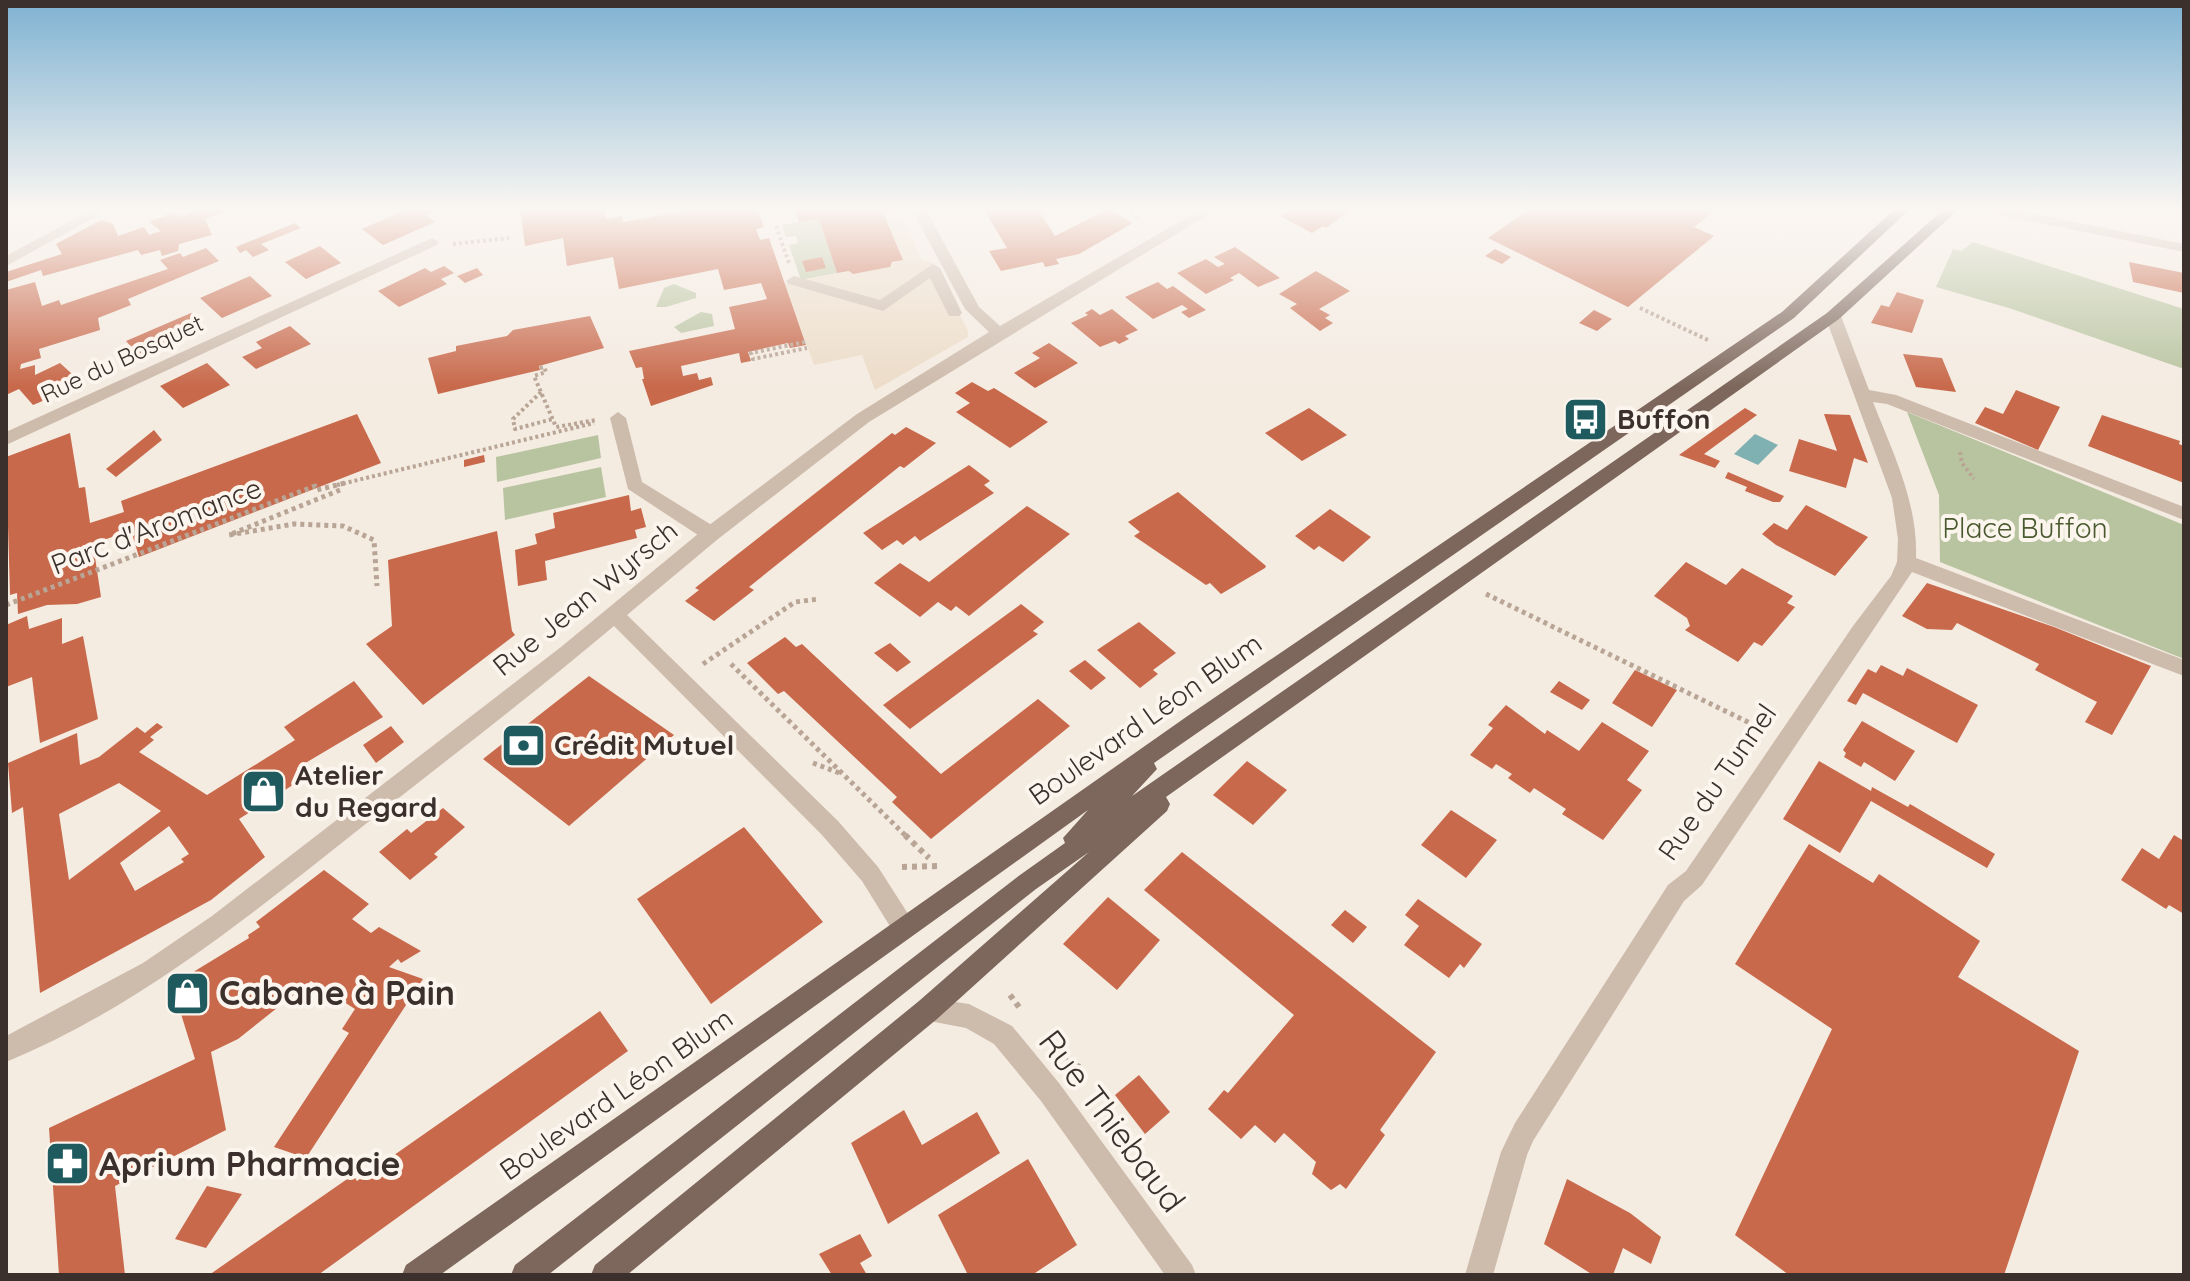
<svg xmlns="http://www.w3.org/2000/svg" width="2190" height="1281" font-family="Quicksand,sans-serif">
<rect width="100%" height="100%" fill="#f4ebe1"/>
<!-- green -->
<path fill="#b8c4a0" d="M819 219 837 273 801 280 789 245 798 243 796 236 786 237 782 225Z
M1973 242 2184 309V369L2012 309 1936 287 1953 249 1961 251Z
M674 284 696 293V298L666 307H656L664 288Z
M701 312 712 314 714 326 681 333 674 327Z
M1907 412 2184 525V659L1940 562 1939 495Z
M598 435 601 458 497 482 496 457Z
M601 467 606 497 505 520 503 488Z"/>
<!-- plaza -->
<path fill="#ecdcc8" d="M881 208H899L922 260 934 263 968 331V337L875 390 862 355 814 365 784 283 849 271 853 274 881 269 902 259Z"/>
<!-- water -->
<path fill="#7fb0b2" d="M1755 434 1778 445 1758 465 1734 454Z"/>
<!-- building -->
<path fill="#c8694b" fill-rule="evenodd" d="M197 208H214L210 211 233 208 205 219 212 235 179 244 178 251 162 256 160 250 141 255 138 250 43 276 41 270 6 282V272L62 254 56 244 101 220 113 224 118 236 144 227 149 235 161 231 149 222 174 212 180 217 199 209Z
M410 208H425L432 212 426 215 435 222 383 245 362 229Z
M520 208H604L606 219 622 216 623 222 702 208H757L764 227 756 229 760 240 769 238 806 345 790 348 788 343 748 352 751 361 741 363 739 353 681 366 683 376 697 373 699 380 711 377 713 385 651 406 642 379H644L642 367 636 368 629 351 735 329 729 307 767 299 761 283 724 290 718 269 619 289 613 257 567 266 563 238 525 246Z
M794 208H881L903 260 892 262 890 267 853 274 849 271 837 273 819 219 799 222Z
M983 208H1037L1055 236 1108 209 1133 223 1079 254 1056 259 1059 264 1045 267 1043 262 1001 271 989 251 1007 248Z
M1294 208H1338L1347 212 1326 228 1323 226 1312 233 1280 216Z
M1531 208H1718L1694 227 1714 236 1628 307 1488 238Z
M295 223 301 228 261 244 269 250 253 257 246 250 240 253 236 247Z
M320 246 341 263 306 279 285 262Z
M1235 247 1280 278 1258 287 1239 273 1230 278 1234 280 1206 294 1177 273 1206 259 1218 267 1225 264 1214 257Z
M206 248 219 261 128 299 131 305 98 318 100 330 39 349 41 358 21 364 20 369 35 365V375L60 363 83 384 33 405 19 389 6 395V290L35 282 42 306 59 300 61 305 168 269 160 260 180 253 183 257Z
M1495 249 1511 257 1502 264 1485 256Z
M822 257 826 268 806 272 802 261Z
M2129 262 2184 273V293L2133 282Z
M444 266 454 273 441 279 447 284 399 307 378 291 425 268 431 272Z
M477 268 483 275 465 283 457 276Z
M1316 271 1350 291 1319 309 1330 315 1325 318 1333 323 1320 331 1290 308 1297 304 1279 294Z
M250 276 272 296 222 318 200 298Z
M1158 282 1167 289 1173 286 1206 310 1189 318 1181 312 1188 309 1182 305 1153 319 1125 297Z
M1897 292 1924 300 1912 333 1871 323 1881 305 1889 307Z
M1092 309 1100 315 1112 309 1138 330 1125 336 1129 339 1119 344 1115 341 1100 347 1071 323 1088 315 1085 313Z
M1594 310 1612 319 1597 331 1579 323Z
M191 313 206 328 140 357 126 341Z
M590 316 604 348 539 366 540 370 438 394 428 358 456 351V346L507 336 513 330Z
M290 326 311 344 256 369 242 357 262 348 256 342Z
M1049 343 1078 363 1035 388 1014 373 1040 358 1032 353Z
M1903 354 1942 358 1956 392 1916 387Z
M207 363 230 385 183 408 160 386Z
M972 382 988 391 994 388 1048 422 1010 448 956 412 970 403 955 393Z
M2016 390 2060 407 2038 450 1975 423 1985 407 2003 414Z
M1309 408 1347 435 1302 461 1265 433Z
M1745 408 1757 415 1704 454 1720 461 1715 468 1679 455Z
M357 414 381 463 139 557 131 530 93 544 101 597 77 604 47 605 18 614 17 593 10 595 6 457 70 433 79 488 85 487 90 523 124 512 121 501Z
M1824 414 1850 415 1868 463 1854 458 1846 488 1789 471 1799 439 1837 451Z
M2102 415 2180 441 2179 444 2184 446V483L2088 446Z
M906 427 936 443 904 468 900 466 749 587 754 590 714 621 685 601 699 590 695 588 734 557 892 433 895 435Z
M154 430 162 440 116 477 106 469Z
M484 455 485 462 464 467V460Z
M969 465 990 481 984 485 994 493 920 541 915 536 903 545 897 540 882 550 863 533Z
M1728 472 1784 496 1780 502H1773L1745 491 1747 487 1725 478Z
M1178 492 1266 566 1265 568 1221 594 1210 583 1206 585 1134 536 1140 532 1128 522Z
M629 495 631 511 641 508 646 527 635 530 637 538 545 561 547 580 518 586 515 550 537 544 535 534 555 528 553 513Z
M1806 505 1868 537 1835 576 1776 545 1762 534 1774 523 1787 530Z
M1027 506 1070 534 969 616 956 606 951 611 938 602 920 617 874 583 900 563 929 582Z
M1330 509 1371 537 1343 562 1319 546 1314 550 1295 536Z
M497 531 512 631 515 635 423 705 366 644 392 626 388 560Z
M1686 562 1726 585 1742 568 1793 596 1787 603 1795 607 1762 646 1754 642 1738 662 1685 630 1690 626 1687 618 1654 596Z
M1927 583 2054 627 2151 666 2112 735 2085 722 2097 702 2035 670 2039 664 1957 623 1952 630 1927 629 1902 616Z
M1021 604 1044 622 1033 631 1038 634 910 729 883 705Z
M27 616 29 629 62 618V644L83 636 98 719 40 743 32 677 6 687V625Z
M1139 622 1176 653 1153 670 1158 674 1140 688 1097 650Z
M785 637 796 647 802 644 941 774 1038 699 1070 726 931 839 892 802 897 797 784 691 778 694 747 663Z
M890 643 911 662 897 672 874 653Z
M1085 660 1106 678 1091 690 1069 671Z
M1881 665 1903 676 1907 668 1978 705 1957 743 1863 693 1856 705 1847 701 1868 669 1876 673Z
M1635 670 1677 690 1652 727 1612 703Z
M589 676 674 735 569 826 483 759Z
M354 681 383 717 297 768 304 778 239 819 265 857 211 900 40 993 23 807 12 813 8 763 77 733 80 765 99 757 137 727 145 733 157 723 163 727 150 737 154 740 139 752 207 795 295 740 284 727ZM119 783 161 811 69 880 59 814ZM169 826 189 854 181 859 184 862 135 891 120 863Z
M1559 681 1590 700 1582 710 1550 692Z
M1506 705 1545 734 1547 730 1579 751 1602 722 1649 751 1627 780 1642 790 1603 840 1562 814 1566 809 1534 788 1530 793 1508 778 1512 774 1496 764 1492 769 1470 755 1493 728 1488 725Z
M1862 721 1915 751 1895 781 1864 762 1861 767 1844 757 1846 753 1843 750Z
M391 726 404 742 376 763 363 745Z
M1247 761 1287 790 1253 825 1213 795Z
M1819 761 1871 791 1872 787 1908 807 1910 804 1995 854 1987 868 1871 801 1840 853 1783 819Z
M443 808 465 827 434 854 438 857 410 880 379 852 407 829 411 833Z
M1451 810 1497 840 1466 878 1421 845Z
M744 827 823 922 711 1004 637 899Z
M2174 835 2184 841V914L2169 905 2166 909 2121 880 2142 848 2159 859Z
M1809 844 1873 883 1879 874 1980 941 1958 977 2079 1051 2004 1275H1789L1735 1235 1832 1029 1735 964Z
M1182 852 1436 1052 1380 1130 1385 1135 1346 1189 1340 1184 1331 1190 1312 1174 1316 1162 1284 1133 1275 1143 1255 1125 1241 1139 1208 1109 1224 1090 1228 1093 1294 1015 1144 890Z
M324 870 369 904 352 919 371 933 379 927 421 951 401 963 398 959 389 967 423 979 306 1158 274 1147 349 1033 342 1029 355 1009 311 981 238 1039 211 1052 226 1130 115 1186 125 1275H59L49 1128 195 1059 172 985 249 938 248 935 260 927 256 922Z
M1108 897 1160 940 1117 990 1063 944Z
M1418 899 1482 944 1464 968 1460 964 1449 978 1404 945 1419 926 1405 915Z
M1345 910 1367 927 1353 943 1331 925Z
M600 1011 628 1051 318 1275H209L353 1175 357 1181Z
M1139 1075 1170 1112 1145 1134 1115 1095Z
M904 1110 922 1145 977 1112 1000 1153 888 1224 851 1143Z
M1028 1159 1077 1245 1032 1275H968L938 1215Z
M1567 1179 1630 1213 1661 1237 1651 1264 1623 1248 1613 1275H1593L1544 1244Z
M207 1186 242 1194 206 1248 175 1239Z
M860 1234 872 1256 860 1263 867 1275H832L819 1254Z"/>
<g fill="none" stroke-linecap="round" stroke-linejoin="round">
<!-- path-far2 -->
<path stroke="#b9a596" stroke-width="4" stroke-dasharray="3 3" stroke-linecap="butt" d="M1126 208 1140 220
M776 226 789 263
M453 244 509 238
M1640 308 1708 340
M805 342 751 353 753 359 807 348
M540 368 544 367 546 372 534 376 556 427 596 420
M541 392 513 419 515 429 553 419
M1960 452 1962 463 1974 479
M337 485 594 423"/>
<!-- path-far1 -->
<path stroke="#b9a596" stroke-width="5" stroke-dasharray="4 4" stroke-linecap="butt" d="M340 490 229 535 294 524 343 526 374 540 377 586
M1486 594 1758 727
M6 605 315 486 317 490 345 483
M703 664 795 602 819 599
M731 664 907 837
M813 763 842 774"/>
<!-- path -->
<path stroke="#b9a596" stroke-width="6" stroke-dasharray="5 5" stroke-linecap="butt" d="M905 835 929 858
M902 867 941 866
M1010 995 1019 1007
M1066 1061 1084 1069"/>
<!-- service -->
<path fill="#cdbbac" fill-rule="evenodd" d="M618 412 626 418 642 482 718 529 720 534 718 539H704L628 489 610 418Z"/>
<!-- pedestrian -->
<path fill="#cdbbac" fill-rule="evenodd" d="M933 264 940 268 962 313 959 316H949L930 278 883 311 789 284 786 281 794 276 880 300Z"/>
<!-- minor -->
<path fill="#cdbbac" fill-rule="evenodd" d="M95 208H112L6 266V256Z
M911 208H925L979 307 1000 326 1203 208H1219L869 422 718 539 627 615 838 821 878 867 912 920 916 928 912 936 904 939 896 936 862 881 822 835 614 626C531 696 444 762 358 830 248 917 137 1008 6 1062V1036L143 963 212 916 561 647 704 529 857 414 989 332 965 309Z
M1978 208H2004L2184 244V252L1985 212Z
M432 238 439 242 437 245 6 445V432Z
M1833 311 1841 316 1869 390 1896 395 2184 507V520L1887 404 1873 402C1893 453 1918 503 1916 558L2184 660V676L1912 572 1702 885 1684 901 1533 1141 1527 1155 1493 1275H1465L1501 1152 1515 1123 1668 885 1686 871 1853 626 1891 576 1897 562 1898 539 1892 498 1825 316Z
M928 998 969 1004 1012 1026 1059 1083 1192 1265 1196 1275H1165L1041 1101 994 1044 966 1028 919 1019 915 1010 919 1001Z"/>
<!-- primary -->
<path fill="#7d675c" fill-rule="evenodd" d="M1896 208H1911L1794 318 1154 763 1157 769 1132 796 1827 313 1945 208H1960L1839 319 1166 797 1170 804 1167 811 937 1019 627 1275H591L595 1265 919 1001 1089 852 1036 889 548 1275H511L515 1265 1020 875 1065 843 1063 838 1088 810 440 1275H402L406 1265 1189 715 1782 312Z"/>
</g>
<!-- sky -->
<linearGradient id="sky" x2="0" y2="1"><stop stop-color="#7eb2d2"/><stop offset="0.54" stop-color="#faf6f2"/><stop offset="1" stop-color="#faf6f2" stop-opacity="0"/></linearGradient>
<rect width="2190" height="387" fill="url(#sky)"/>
<!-- icons -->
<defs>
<symbol id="bus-square" viewBox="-11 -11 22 22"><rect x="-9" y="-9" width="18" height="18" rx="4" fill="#1f5a5e" stroke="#fbf5ee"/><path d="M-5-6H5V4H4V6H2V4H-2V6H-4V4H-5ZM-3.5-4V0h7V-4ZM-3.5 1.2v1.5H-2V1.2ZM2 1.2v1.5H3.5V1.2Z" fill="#fff"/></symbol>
<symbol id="bank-square" viewBox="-11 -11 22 22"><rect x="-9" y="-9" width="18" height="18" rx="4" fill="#1f5a5e" stroke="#fbf5ee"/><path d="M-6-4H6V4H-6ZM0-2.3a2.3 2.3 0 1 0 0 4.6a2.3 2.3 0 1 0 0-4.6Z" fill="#fff"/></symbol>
<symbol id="shop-square" viewBox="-11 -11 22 22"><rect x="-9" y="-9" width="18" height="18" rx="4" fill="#1f5a5e" stroke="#fbf5ee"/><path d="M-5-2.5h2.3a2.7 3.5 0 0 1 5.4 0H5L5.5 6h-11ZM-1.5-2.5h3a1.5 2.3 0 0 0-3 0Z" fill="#fff"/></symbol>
<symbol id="pharmacy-square" viewBox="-11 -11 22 22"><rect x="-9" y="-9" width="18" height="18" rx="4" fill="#1f5a5e" stroke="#fbf5ee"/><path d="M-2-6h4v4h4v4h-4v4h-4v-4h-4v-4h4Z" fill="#fff"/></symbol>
</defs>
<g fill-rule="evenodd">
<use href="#bus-square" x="1560" y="394" width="51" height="51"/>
<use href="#bank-square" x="498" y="720" width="51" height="51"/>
<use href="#shop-square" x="238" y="766" width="51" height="51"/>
<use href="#shop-square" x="162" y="968" width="51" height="51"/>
<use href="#pharmacy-square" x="42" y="1138" width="51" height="51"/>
</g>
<g text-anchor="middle" stroke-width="8" stroke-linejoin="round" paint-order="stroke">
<!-- far-street labels -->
<g font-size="24" fill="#3b302b" stroke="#fbf5ee">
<text transform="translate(122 359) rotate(-25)" y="8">Rue du Bosquet</text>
</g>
<!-- poi labels -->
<g font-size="28" font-weight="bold" fill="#3b302b" stroke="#fbf5ee" text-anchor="start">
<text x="1617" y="429">Buffon</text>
<text x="554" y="755">Crédit Mutuel</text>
<text x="295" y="785">Atelier<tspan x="295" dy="32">du Regard</tspan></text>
</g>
<!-- street labels -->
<g font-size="28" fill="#3b302b" stroke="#fbf5ee">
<text transform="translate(156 526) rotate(-21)" y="10">Parc d'Aromance</text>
<text transform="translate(585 598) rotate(-39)" y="10">Rue Jean Wyrsch</text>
<text transform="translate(1145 719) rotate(-35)" y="10">Boulevard Léon Blum</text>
<text transform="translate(1717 782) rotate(-55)" y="10">Rue du Tunnel</text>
<text transform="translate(616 1094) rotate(-35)" y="10">Boulevard Léon Blum</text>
</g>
<!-- park labels -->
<g font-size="28" fill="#4a5a2e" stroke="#fbf5ee">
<text x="2025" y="538">Place Buffon</text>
</g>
<!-- near-poi labels -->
<g font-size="34" font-weight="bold" fill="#3b302b" stroke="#fbf5ee" text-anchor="start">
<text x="219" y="1005">Cabane à Pain</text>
<text x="99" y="1176">Aprium Pharmacie</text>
</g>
<!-- near-street labels -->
<g font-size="34" fill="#3b302b" stroke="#fbf5ee">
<text transform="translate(1112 1121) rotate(53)" y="12">Rue Thiebaud</text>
</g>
</g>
<!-- border -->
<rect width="2190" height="1281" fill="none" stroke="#3b302b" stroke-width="16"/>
</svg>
